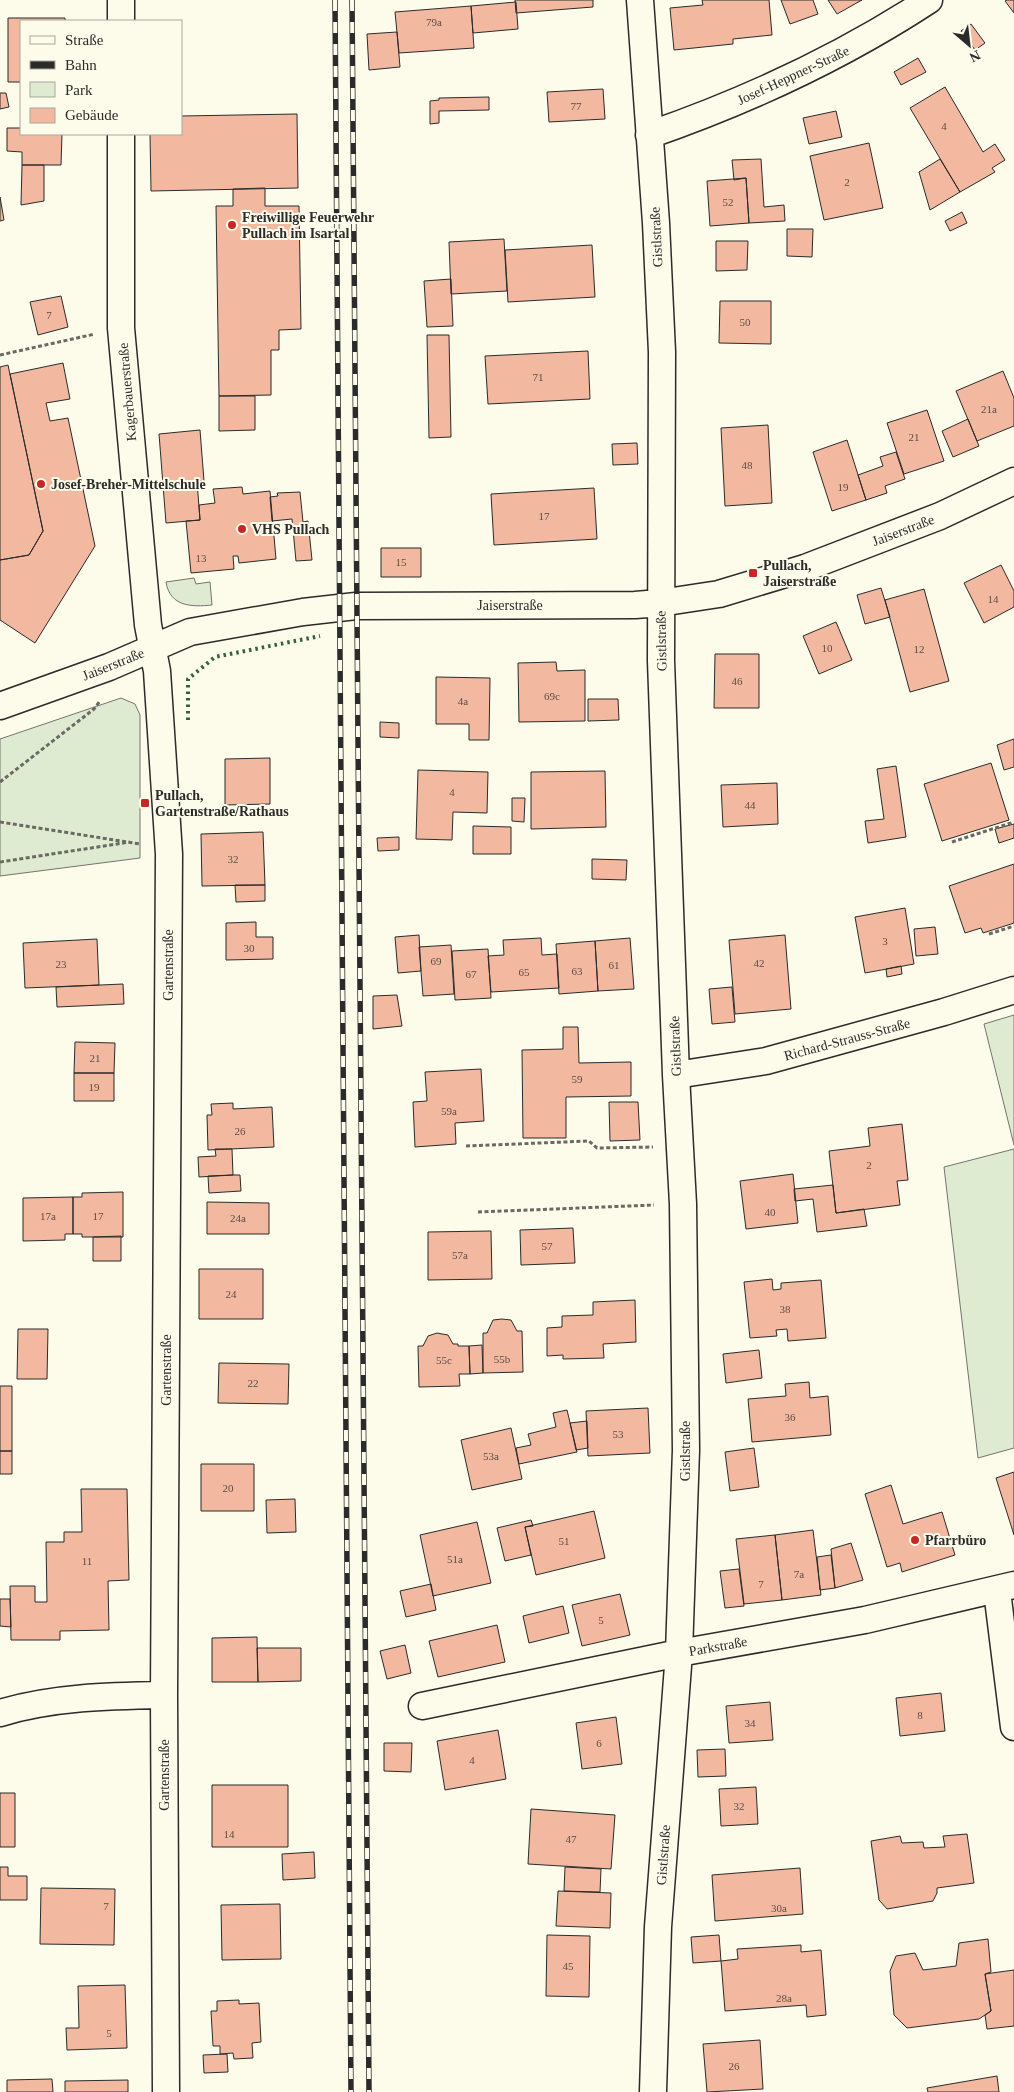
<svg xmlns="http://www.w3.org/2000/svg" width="1014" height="2092" font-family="'Times New Roman',serif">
<rect width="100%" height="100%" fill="#fdfbea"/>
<!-- green -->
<path fill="#deebd1" stroke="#74746e" d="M194 578 196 584 210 582 212 605C192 607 170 607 166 582Z
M121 698 135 704 140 715V858L0 876V739Z
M1014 1015V1145L984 1024Z
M1014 1149V1448L978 1458 944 1167Z"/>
<!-- building -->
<path fill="#f2b8a0" stroke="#2b2b2b" d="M515 0H593V7L516 13Z
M702 0H769L772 35 733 39V44L674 50 670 8 703 5Z
M781 0H813L818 14 790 24Z
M828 0H862L837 14Z
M1007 0H1014V13L1005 1Z
M516 2 518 29 473 33 471 6Z
M471 6 474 48 399 53 395 12Z
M8 18H65V21H21V82H8Z
M971 24 985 43 975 50 961 31Z
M397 32 400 67 369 70 367 34Z
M918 58 926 72 901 85 894 72Z
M945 87 983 152 995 144 1005 160 992 168 995 172 960 192 910 108Z
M603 89 605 119 549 122 547 92Z
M0 93H6L9 107 0 109Z
M489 97V110L439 111V123L430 124V101L439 100V98Z
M836 111 842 137 809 144 803 118Z
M297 114 298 188 151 191 150 134H181V116Z
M7 128H21V134H62L61 165H22V152L7 151Z
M869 143 883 208 824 220 810 156Z
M761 159 764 207 784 205 785 221 749 223 746 178 734 180 732 160Z
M940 159 960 192 930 210 919 172Z
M22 165H44V201L21 205Z
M746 178 749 223 710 226 707 181Z
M265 188V206H299L301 329 279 330V350H271V395L219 396 216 206H233V189Z
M0 197 4 220 0 221Z
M962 212 967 223 950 231 945 221Z
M787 229H813L812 257 787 256Z
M504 239 507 291 451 294 449 242Z
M716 241H748L747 270 716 271Z
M592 245 595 297 508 302 505 250Z
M451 279 453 326 427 327 424 281Z
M61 296 68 327 38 335 30 302Z
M720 301H771V344L719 343Z
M427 335H449L451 437 429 438Z
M588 351 590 399 488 404 485 356Z
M63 363 70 399 46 403 50 421 68 418 95 546 35 643 0 620V560L29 555 43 531 10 374Z
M8 365 43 531 29 555 0 560V367Z
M1003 371 1014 398V426L977 441 956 391Z
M219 396H255V430L219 431Z
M927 410 944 461 904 474 887 423Z
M968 419 979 446 953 457 942 431Z
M768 425 772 503 725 506 721 428Z
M200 430 204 481H197L200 520 166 523 159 434Z
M847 440 866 500 832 511 813 452Z
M637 443 638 464 613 465 612 444Z
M896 452 905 479 885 486 887 493 866 500 858 475 883 466 880 457Z
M242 487 243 494 270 491 276 559 239 563 238 556H233L234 569 191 573 186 521 200 520 199 505 215 503 213 489Z
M594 488 597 539 494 545 491 494Z
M300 492 303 522 308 521 312 560 296 561 292 519 272 521 270 497 278 496 277 493Z
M381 548H421V577H381Z
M1001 565 1014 591V607L984 623 964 583Z
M881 588 890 617 865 624 857 595Z
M924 589 949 681 910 692 885 600Z
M836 622 852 660 819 674 803 636Z
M715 654H759V708H714Z
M556 662 557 671 585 670V721L519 722 518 663Z
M436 677 490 678 489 740H469V724H436Z
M588 699H618L619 720 588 721Z
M380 722 399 723V738L380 737Z
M1014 739V767L1004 770 997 745Z
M270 758V804L225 805V759Z
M991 763 1009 820 942 841 924 784Z
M896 766 906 837 868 843 865 821 884 819 877 769Z
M418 770 488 772 487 813 453 812 452 840 416 839Z
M605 771 606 827 531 829V772Z
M777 783 778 824 723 827 721 785Z
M512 798H525L524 822 512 821Z
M1014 824V838L999 843 995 829Z
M473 826 511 827V854H473Z
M263 832 265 885 202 886 201 834Z
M399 837V850L378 851 377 838Z
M592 859 627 860 626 880 592 879Z
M1014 864V923L983 933 981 928 965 933 949 886Z
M235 885H265V901L236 902Z
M905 908 914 964 865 973 855 917Z
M256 922V937H273V959L226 960V923Z
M935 927 938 954 916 956 914 929Z
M419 935 421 971 398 973 395 937Z
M785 935 791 1009 735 1014 729 940Z
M541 938 542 955 557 954 559 988 491 992 488 956 504 955 503 940Z
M630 938 634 989 598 991 595 941Z
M97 939 99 985 25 988 23 943Z
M595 941 598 991 559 994 556 944Z
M451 945 454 994 423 996 419 947Z
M488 949 491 998 455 1000 452 951Z
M901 966 902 974 887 977 886 969Z
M123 984 124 1004 57 1007 56 987Z
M732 987 735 1022 712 1024 709 989Z
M397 995 402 1026 373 1029V996Z
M563 1027H578L579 1063 631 1062V1096L566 1097V1138H523L522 1050 563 1049Z
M75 1042 115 1043 114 1073H74Z
M481 1069 484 1121 455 1123 456 1144 415 1147 413 1102 427 1101 425 1072Z
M74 1073H114V1101H74Z
M609 1102H638L640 1140 610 1141Z
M233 1103V1109L272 1107 274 1147 208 1150 207 1115H212L211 1104Z
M902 1124 908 1180 897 1181 900 1205 836 1213 829 1151 870 1146 868 1128Z
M215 1149H232L233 1175 199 1177 198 1157 216 1156Z
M793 1174 798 1223 746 1229 740 1181Z
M233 1175H240L241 1191 209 1193 208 1176Z
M833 1185 836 1213 864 1209 867 1226 817 1232 813 1199 795 1201 794 1189Z
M123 1192V1237H82V1234H73V1197H82V1193Z
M73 1197V1234H65V1240L23 1241V1198Z
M207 1202 269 1203V1234H207Z
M573 1228 575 1263 521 1265 520 1230Z
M491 1231 492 1279 428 1280V1232Z
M121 1236V1261H93V1237Z
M199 1269H263V1319H199Z
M772 1279 773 1290 781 1289V1283L821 1280 826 1338 788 1341 787 1329 776 1330 777 1336 750 1338 744 1282Z
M635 1300 636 1342 603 1344 604 1358 563 1359V1355L547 1356V1328L562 1327V1316L593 1315V1302Z
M502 1319 511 1320 517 1331H522L523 1372 483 1373V1333H487L493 1320Z
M18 1329H48L47 1379H17Z
M437 1333 448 1335 453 1344H458V1346H469L470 1374H459L460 1386 419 1387 418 1346H423L428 1336Z
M482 1345 483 1373 470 1374 469 1346Z
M759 1350 762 1378 726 1383 723 1354Z
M219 1363 289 1364 288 1404 218 1403Z
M809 1382 810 1398 828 1396 831 1435 752 1442 748 1399 786 1396 785 1384Z
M0 1386H12V1451H0Z
M648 1408 650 1453 588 1456 586 1411Z
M567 1410 577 1452 519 1464 516 1448 531 1445 528 1434 556 1427 553 1413Z
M587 1421 588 1448 576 1450 570 1423Z
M511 1428 522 1479 472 1490 461 1440Z
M754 1448 759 1487 730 1491 725 1452Z
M0 1451H12V1474H0Z
M201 1464H254V1511H201Z
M1014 1472V1535L996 1478Z
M891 1485 903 1524 942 1512 955 1555 902 1572 900 1563 887 1567 865 1494Z
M81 1489H127L129 1580 108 1581 109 1630 60 1631V1640H11L10 1586H35V1602H47L46 1542H64V1532H82Z
M295 1499 296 1532 267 1533 266 1500Z
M594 1511 605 1558 536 1575 525 1527Z
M531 1520 533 1526 525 1527 531 1555 505 1561 497 1528Z
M477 1522 491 1583 433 1596 420 1535Z
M813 1530 821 1595 782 1600 775 1535Z
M775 1535 782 1600 744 1604 736 1539Z
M851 1543 863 1580 835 1588 831 1549Z
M831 1555 835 1588 820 1590 817 1557Z
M739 1569 744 1606 725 1608 720 1571Z
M431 1584 436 1610 406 1617 400 1591Z
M620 1594 630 1635 582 1646 572 1605Z
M0 1599H10L11 1627 0 1626Z
M563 1606 569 1633 529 1643 523 1616Z
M497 1625 505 1662 438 1677 429 1641Z
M257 1637 258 1682H212V1638Z
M405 1645 411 1673 387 1679 380 1651Z
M257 1648H301V1681L258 1682Z
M941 1693 945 1731 900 1736 896 1698Z
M770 1702 773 1740 729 1743 726 1706Z
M616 1717 622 1764 582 1769 576 1723Z
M498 1730 506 1779 445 1790 437 1741Z
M384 1743H412L411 1772 384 1771Z
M725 1749 726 1776 698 1777 697 1750Z
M212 1785H288V1847H212Z
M756 1787 758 1824 721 1826 719 1789Z
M0 1793H15V1847H0Z
M531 1809 615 1815 611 1869 528 1864Z
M967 1834 974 1883 937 1888V1893L933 1901 887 1909 879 1900 871 1841 900 1836 902 1843 923 1842 924 1848 945 1847 943 1836Z
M314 1852 315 1878 283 1880 282 1854Z
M0 1867H8V1876H27V1900H0Z
M565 1867 601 1869 600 1892 564 1891Z
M800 1868 803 1914 715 1921 712 1875Z
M41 1888 115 1889 114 1945 40 1944Z
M558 1891 611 1893 610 1928 556 1926Z
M280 1904 281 1959 222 1960 221 1905Z
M547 1935 590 1936 589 1997 546 1996Z
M719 1935 721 1961 693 1963 691 1937Z
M988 1939 991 1972 985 1974 991 2011 979 2019 907 2028 894 2015 890 1971 896 1956 915 1953 923 1970 956 1966 959 1943Z
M801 1945V1952L821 1950 826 2015 807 2017 806 2005 725 2011 721 1961 738 1959 737 1949Z
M1014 1970V2026L987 2029 985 2015 991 2011 985 1974Z
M125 1985 127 2048 67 2050 66 2028H79L78 1986Z
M239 2000V2004L259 2003 261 2042 252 2043 253 2058 234 2059 233 2053 220 2054V2046H213L211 2011H217V2001Z
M760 2040 763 2089 707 2092 703 2044Z
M227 2054 228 2072 204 2073 203 2055Z
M997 2076 999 2092H928L927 2088Z
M52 2079 53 2092H7V2080Z
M128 2080V2092H65V2081Z"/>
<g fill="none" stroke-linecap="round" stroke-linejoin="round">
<defs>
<path id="minor" d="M121 0V21
M640 0 656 223 662 352 661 661 676 1075 683 1204 686 1450 679 1653 658 1927 653 2092
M121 134V328L148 625 157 671 169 854 164 1695 166 2092
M649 135C747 101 842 57 929 0
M0 706 109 667 190 632 303 612 356 606 635 605 660 603 719 594 805 568 940 516 1014 481
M676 1075 766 1061 944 1012 1014 990
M997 1591 1014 1727
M422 1706 679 1653 865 1620 1014 1585
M0 1713C53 1697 109 1696 164 1695"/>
</defs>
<!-- minor casing -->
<use href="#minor" stroke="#2b2b2b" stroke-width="29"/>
<!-- path -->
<path stroke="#6a6964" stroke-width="3" stroke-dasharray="4 2.5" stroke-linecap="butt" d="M0 355 95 334
M0 782 94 709 100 701
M0 822 140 844
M952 842 1014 822
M0 862 130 842
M989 934 1014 926
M466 1146 589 1141 597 1148 653 1147
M478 1212 654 1205"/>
<!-- minor -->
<use href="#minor" stroke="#fdfbea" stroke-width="26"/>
<defs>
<path id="rail" d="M335 0 351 2092
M352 0 369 2092"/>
</defs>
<!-- rail casing -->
<use href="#rail" stroke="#2b2b2b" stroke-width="5.5"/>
<!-- rail -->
<use href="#rail" stroke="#fdfbea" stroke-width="4" stroke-dasharray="11" stroke-linecap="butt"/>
<!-- hedge -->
<path stroke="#34623c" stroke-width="4" stroke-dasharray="2.5 4" stroke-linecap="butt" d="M188 720V679L215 657 320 636"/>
</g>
<!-- markers -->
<g fill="#c62828" stroke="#fdfbea" stroke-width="2">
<circle cx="232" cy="225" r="5"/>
<circle cx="41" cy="484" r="5"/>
<circle cx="242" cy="529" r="5"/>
<rect x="748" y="568" width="10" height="10" rx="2.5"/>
<rect x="140" y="798" width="10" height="10" rx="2.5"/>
<circle cx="915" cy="1540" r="5"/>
</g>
<g text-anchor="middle" stroke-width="4" stroke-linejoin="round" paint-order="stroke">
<!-- number labels -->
<g font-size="11" fill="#5d4e48">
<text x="434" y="26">79a</text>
<text x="576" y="110">77</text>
<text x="944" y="130">4</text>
<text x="847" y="186">2</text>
<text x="728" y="206">52</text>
<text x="49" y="319">7</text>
<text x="745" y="326">50</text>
<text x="538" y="381">71</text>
<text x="989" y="413">21a</text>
<text x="914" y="441">21</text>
<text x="747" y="469">48</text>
<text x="843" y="491">19</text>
<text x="544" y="520">17</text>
<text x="201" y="562">13</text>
<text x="401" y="566">15</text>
<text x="993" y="603">14</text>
<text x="827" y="652">10</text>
<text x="919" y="653">12</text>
<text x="737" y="685">46</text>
<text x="552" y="700">69c</text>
<text x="463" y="705">4a</text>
<text x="452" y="796">4</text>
<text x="750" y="809">44</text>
<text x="233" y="863">32</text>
<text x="885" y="945">3</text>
<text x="249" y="952">30</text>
<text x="436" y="965">69</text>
<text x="759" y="967">42</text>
<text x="61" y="968">23</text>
<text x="614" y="969">61</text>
<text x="577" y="975">63</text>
<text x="524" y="976">65</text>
<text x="471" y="978">67</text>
<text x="95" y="1062">21</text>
<text x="577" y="1083">59</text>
<text x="94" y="1091">19</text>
<text x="449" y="1115">59a</text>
<text x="240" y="1135">26</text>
<text x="869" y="1169">2</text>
<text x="770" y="1216">40</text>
<text x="48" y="1220">17a</text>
<text x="98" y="1220">17</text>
<text x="238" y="1222">24a</text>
<text x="547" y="1250">57</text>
<text x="460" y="1259">57a</text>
<text x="231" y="1298">24</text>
<text x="785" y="1313">38</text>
<text x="502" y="1363">55b</text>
<text x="444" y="1364">55c</text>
<text x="253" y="1387">22</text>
<text x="790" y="1421">36</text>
<text x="618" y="1438">53</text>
<text x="491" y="1460">53a</text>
<text x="228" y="1492">20</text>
<text x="564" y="1545">51</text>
<text x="455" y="1563">51a</text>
<text x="87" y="1565">11</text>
<text x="799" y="1578">7a</text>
<text x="761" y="1588">7</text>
<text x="601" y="1624">5</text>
<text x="920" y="1719">8</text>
<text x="750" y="1727">34</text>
<text x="599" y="1747">6</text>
<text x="472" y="1764">4</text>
<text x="739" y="1810">32</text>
<text x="229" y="1838">14</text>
<text x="571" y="1843">47</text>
<text x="106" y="1910">7</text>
<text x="779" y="1912">30a</text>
<text x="568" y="1970">45</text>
<text x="784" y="2002">28a</text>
<text x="109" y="2037">5</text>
<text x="734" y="2070">26</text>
</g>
<!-- street labels -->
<g font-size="14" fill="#2b2b2b" stroke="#fdfbea">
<text transform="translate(793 75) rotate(-25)" y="5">Josef-Heppner-Straße</text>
<text transform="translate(656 237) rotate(-93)" y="5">Gistlstraße</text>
<text transform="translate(127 392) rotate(-95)" y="5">Kagerbauerstraße</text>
<text transform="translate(903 530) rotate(-21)" y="5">Jaiserstraße</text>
<text x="510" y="610">Jaiserstraße</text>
<text transform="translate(661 641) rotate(-91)" y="5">Gistlstraße</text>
<text transform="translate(113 664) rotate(-22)" y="5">Jaiserstraße</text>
<text transform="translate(168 965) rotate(-90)" y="5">Gartenstraße</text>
<text transform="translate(847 1039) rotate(-15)" y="5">Richard-Strauss-Straße</text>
<text transform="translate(675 1046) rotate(-92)" y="5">Gistlstraße</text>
<text transform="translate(166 1370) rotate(-90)" y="5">Gartenstraße</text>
<text transform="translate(685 1451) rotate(-90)" y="5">Gistlstraße</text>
<text transform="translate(718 1646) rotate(-10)" y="5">Parkstraße</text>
<text transform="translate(164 1775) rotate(-90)" y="5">Gartenstraße</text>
<text transform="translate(663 1855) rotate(-86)" y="5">Gistlstraße</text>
</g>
<!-- poi labels -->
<g font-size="14" font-weight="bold" fill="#2b2b2b" stroke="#fdfbea" text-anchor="start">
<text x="242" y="222">Freiwillige Feuerwehr<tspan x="242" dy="16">Pullach im Isartal</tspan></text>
<text x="51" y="489">Josef-Breher-Mittelschule</text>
<text x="252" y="534">VHS Pullach</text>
<text x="763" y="570">Pullach,<tspan x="763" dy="16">Jaiserstraße</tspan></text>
<text x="155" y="800">Pullach,<tspan x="155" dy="16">Gartenstraße/Rathaus</tspan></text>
<text x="925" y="1545">Pfarrbüro</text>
</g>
</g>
<!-- legend -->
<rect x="20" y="20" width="162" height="115" fill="#fdfbea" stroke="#a9a89e"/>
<rect x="30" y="36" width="25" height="8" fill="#fdfbea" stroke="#a9a89e"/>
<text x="65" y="45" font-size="15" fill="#2b2b2b">Straße</text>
<rect x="30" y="61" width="25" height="8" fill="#2b2b2b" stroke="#a9a89e"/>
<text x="65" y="70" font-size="15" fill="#2b2b2b">Bahn</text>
<rect x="30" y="82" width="25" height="15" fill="#deebd1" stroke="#a9a89e"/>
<text x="65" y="95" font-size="15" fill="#2b2b2b">Park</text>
<rect x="30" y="108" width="25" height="15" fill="#f2b8a0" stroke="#a9a89e"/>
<text x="65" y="120" font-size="15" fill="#2b2b2b">Gebäude</text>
<!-- north arrow -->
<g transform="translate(969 45) rotate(152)" stroke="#fdfbea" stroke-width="4" paint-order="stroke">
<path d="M0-4L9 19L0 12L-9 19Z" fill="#2b2b2b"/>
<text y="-8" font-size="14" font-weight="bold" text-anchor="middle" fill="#2b2b2b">N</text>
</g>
</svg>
